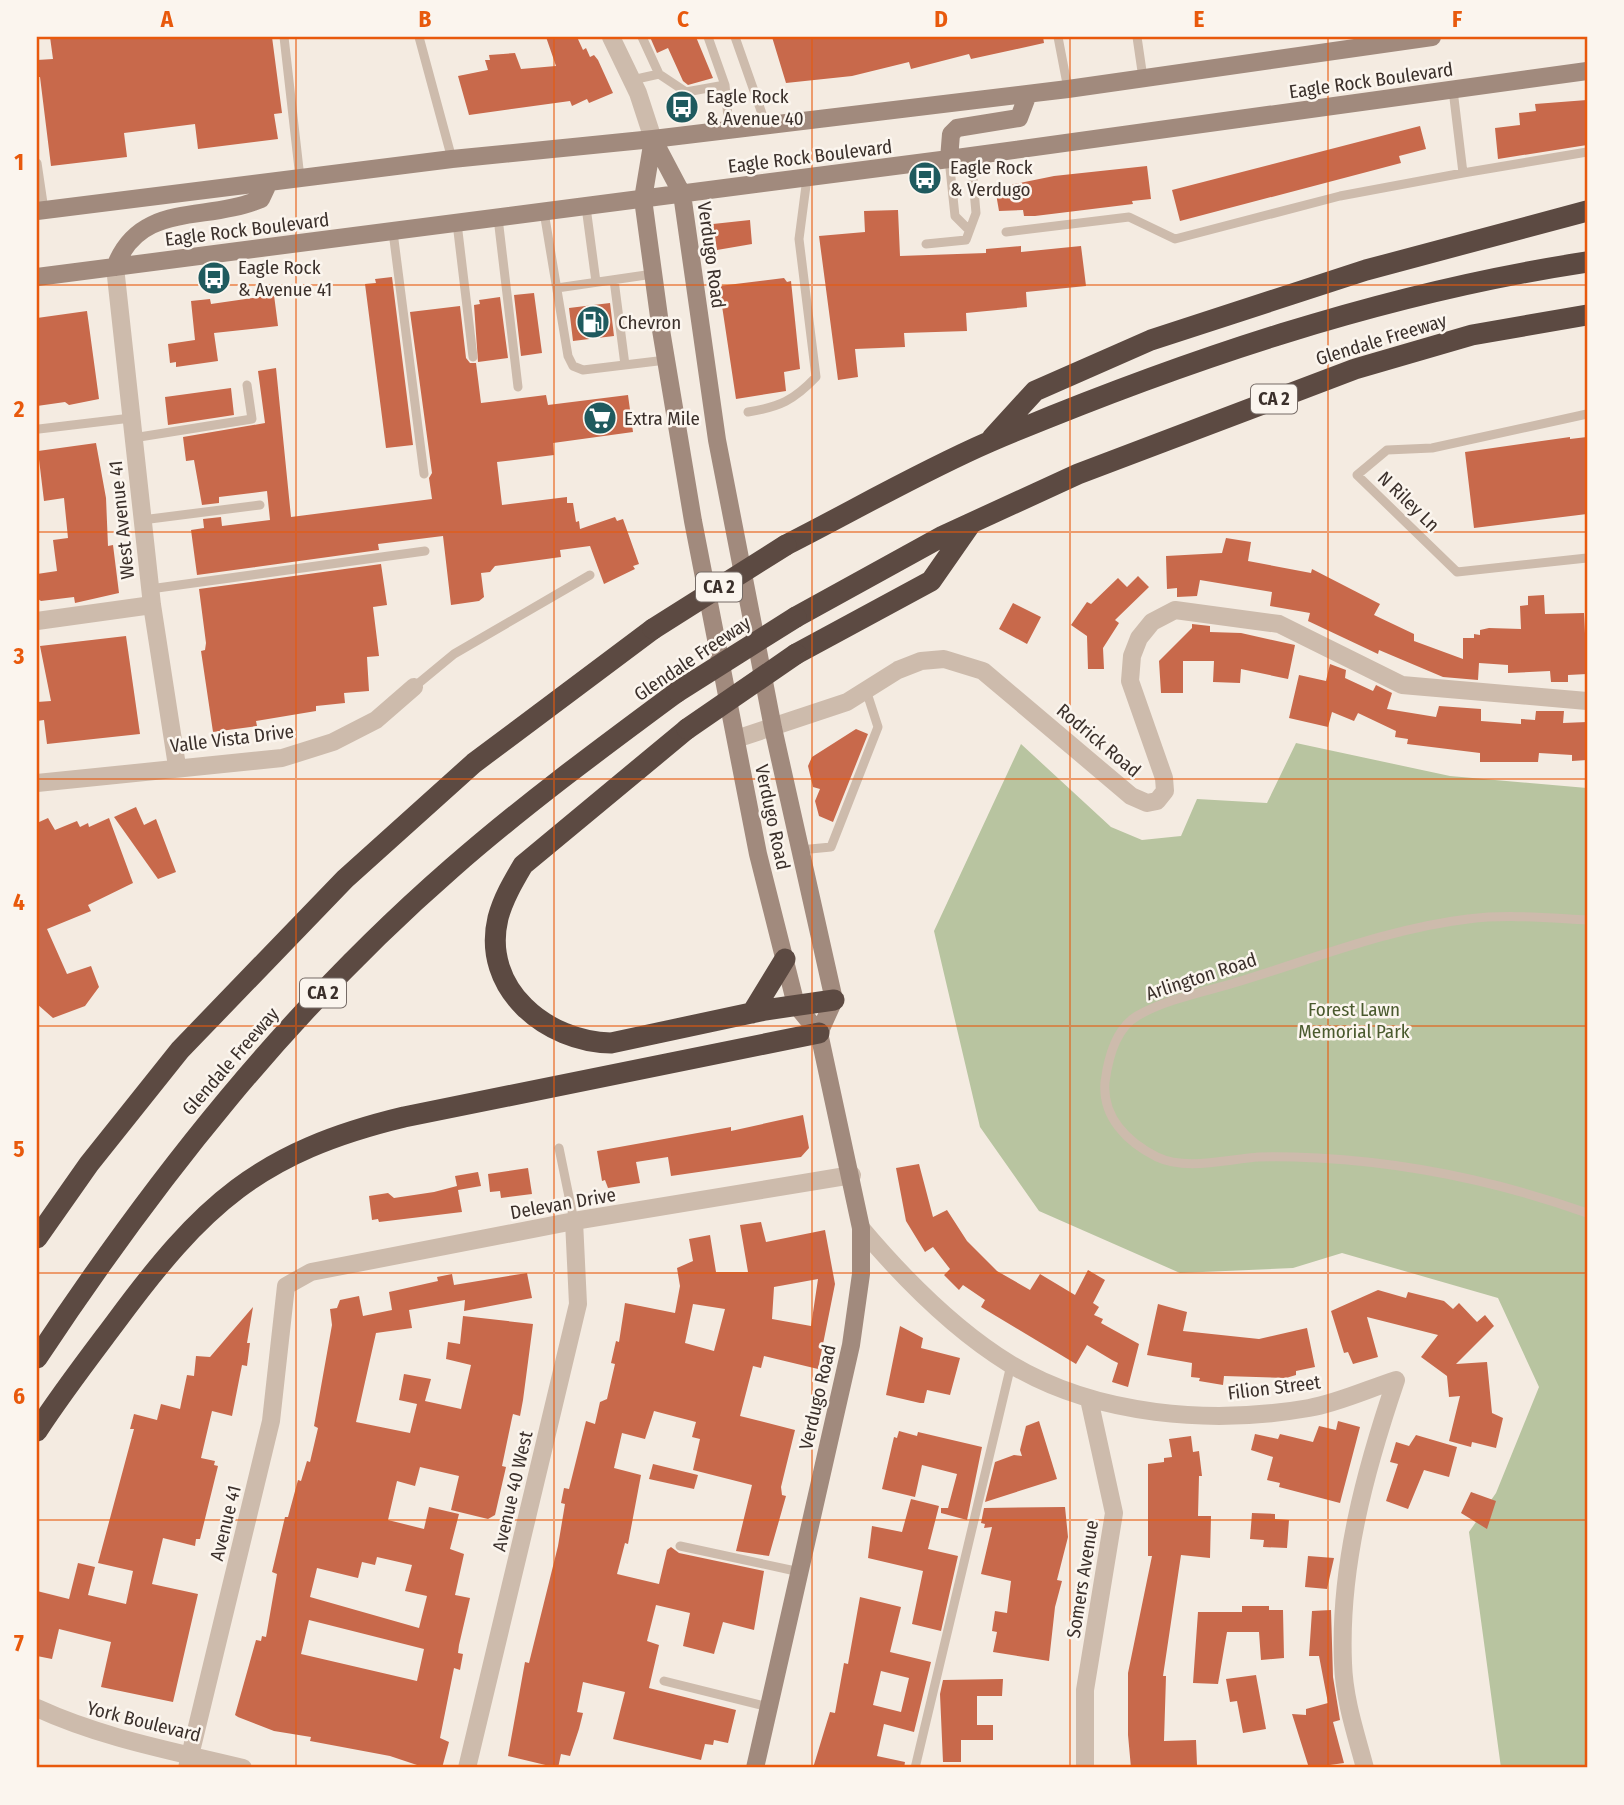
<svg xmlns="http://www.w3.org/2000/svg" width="1624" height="1805" font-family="'Fira Sans Condensed',sans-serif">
<rect width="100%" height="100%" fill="#f4ebe1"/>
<!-- green -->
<path fill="#b8c4a0" d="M1296 743 1450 776 1587 788V1768H1501L1469 1532 1496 1493 1539 1387 1498 1298 1342 1253 1293 1268 1180 1273 1039 1211 980 1127 934 931 1021 744 1111 827 1142 840 1181 836 1197 799 1267 803Z"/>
<!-- building -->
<path fill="#c8694b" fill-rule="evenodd" d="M50 37H272L282 113 274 114 278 139 198 149 195 124 124 133 127 157 51 166 40 77H37V60L53 59Z
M546 37H577L583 50 586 48 590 57 594 55 598 60 613 93 589 103 587 99 572 106 570 101 469 115 458 76 488 70 485 60H490L489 55 515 53 521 69 556 66Z
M650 37H696L713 78 688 85 683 81 668 48 657 53Z
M772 37H1043L1044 43 971 59 969 54 911 69 909 62 852 76 786 83Z
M1587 100V145L1498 159 1495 128 1520 125 1519 113 1536 111 1535 104Z
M1420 126 1426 149 1399 156 1401 163 1180 221 1172 190Z
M1147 166 1151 199 1132 201 1133 204 1035 216H1024L1023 210 999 211 995 188 1054 176Z
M898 210 900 256 986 253V249L1021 246V252L1081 246 1086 286 1026 292 1027 307 966 313 967 331 904 333 905 347 855 349 858 377 838 380 819 236 865 232 864 211Z
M750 220 752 244 717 250 713 224Z
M392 277 413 445 386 448 365 284 376 283 375 279Z
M784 278 787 282 791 281 800 369 784 372 786 391 736 399 719 286Z
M534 293 542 353 521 356 514 295Z
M274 295 278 326 214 333 218 361 176 367V362L170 363 168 344 195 340 191 301 210 299 211 304Z
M500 297 508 358 478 362 474 305 480 304 479 300Z
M610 303 614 336 573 341 569 308Z
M460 306 466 358 470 363H476L481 403 546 395 548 405 628 395 633 432 553 443 554 455 497 462 502 505 567 497V503H573L576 522 579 521 580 529 615 517 617 521 623 519 639 564 633 566 635 569 604 584 590 546 560 550 561 557 495 566 490 572 481 573 484 597 479 601 451 605 443 536 378 544 379 550 197 575 191 530 204 528 203 519 221 517 222 526 270 520 267 491 219 497V503L202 505 194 460 186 461 183 437 265 423 258 371 276 368 291 517 432 499 429 478 432 473 410 312Z
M87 311 99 399 69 405 65 402 37 406V318Z
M231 388 234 415 168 425 165 397Z
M1570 437V439L1587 437V514L1474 528 1465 452Z
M96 443 106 498 108 546 113 545 119 593 75 603 74 597 41 601 38 599 37 574 57 571 53 540 68 538 64 498 44 501 38 451Z
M1226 538 1251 542 1248 561 1311 573 1312 569 1380 604 1374 615 1414 634V641L1463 659V638H1474V634L1480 635V630L1489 628 1521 629 1520 606 1528 605V596L1544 595 1545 614 1584 613 1587 674 1568 675V682H1551L1550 671 1508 673V665L1479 663 1478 680 1443 677 1379 650 1378 654 1308 621 1310 613 1270 606 1272 592 1200 580 1197 596 1177 597V588L1167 589 1166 556 1222 553Z
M381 564 387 605 373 607 379 656 367 657 369 691 344 693 345 703 316 706V711L256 721 257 726 213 732 201 651 205 650 206 643 199 589Z
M1138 576 1149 587 1115 620 1119 623 1103 648 1104 669H1088L1087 636 1071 625 1087 602 1091 604 1118 578 1127 587Z
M1013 603 1041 617 1027 644 999 629Z
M1192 624 1210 626V632L1241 633 1295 645 1288 679 1241 669 1240 683 1213 682 1214 661H1183V693H1161L1159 661 1192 628Z
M126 636 140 734 47 744 44 720 37 721V702L51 701 40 646Z
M1330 664 1346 670 1345 678 1373 691 1376 685 1392 693 1387 709 1436 717 1439 706 1481 709V721L1521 724V719L1535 720 1536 711H1564L1563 723 1587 722V760L1572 761V755L1539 753 1538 762H1480V753L1407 744 1408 739 1395 737 1396 731 1358 713 1354 721 1332 712 1328 727 1289 718 1299 675 1326 681Z
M856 729 868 734 833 822 819 816 815 801 820 789 813 787 808 766 812 757Z
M136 807 144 825 156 819 176 872 158 879 114 817Z
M48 818 55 830 77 821 80 827 88 823 89 827 109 818 133 883 88 905 91 911 47 929 67 974 91 966 99 987 85 1006 53 1018 37 1004V823Z
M803 1115 809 1148 801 1157 671 1176 668 1157 636 1162 640 1183 608 1188 605 1180 602 1181 597 1151 731 1127V1131Z
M919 1164 933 1217 947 1210 967 1241 997 1271 1030 1290 1040 1274 1075 1295 1088 1270 1105 1280 1093 1303 1099 1307 1094 1315 1103 1319 1101 1323 1139 1344 1128 1387 1112 1382 1118 1363 1112 1360 1087 1345 1076 1364 981 1307 985 1300 963 1285 959 1290 944 1275 950 1269 933 1247 925 1252 906 1221 896 1168Z
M528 1168 532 1194 501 1198 500 1191 490 1192 488 1174Z
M478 1172 481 1186 458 1190 462 1212 379 1222 378 1219 372 1220 369 1196 388 1193 394 1198 434 1192 457 1186 455 1176Z
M761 1222 766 1242 825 1230 835 1284 818 1369 764 1356 761 1368 753 1366 740 1416 795 1430 781 1487 782 1495 786 1496 769 1556 736 1551 752 1485 693 1470 700 1439 692 1437 696 1422 654 1411 645 1439 622 1433 614 1468 641 1475 628 1544 625 1543 617 1574 659 1584 667 1550 671 1547 679 1553 764 1571 754 1630 723 1622 714 1654 683 1646 690 1613 656 1605 647 1641 659 1645 649 1688 736 1710 728 1743 714 1740 713 1745 705 1744 701 1760 613 1739 625 1692 583 1682 577 1712 583 1713 579 1729 570 1756 561 1754 558 1768 508 1756 525 1662 529 1663 558 1546 565 1504 561 1503 564 1488 569 1489 586 1421 595 1424 600 1402 607 1399 615 1364 611 1363 616 1341 619 1342 625 1303 675 1313 680 1286 677 1268 693 1261 689 1239 710 1235 716 1272H748L740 1225ZM818 1279 811 1326 772 1319 774 1287ZM693 1304 725 1309 714 1351 685 1343Z
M527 1273 532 1298 464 1311 465 1300 409 1310 412 1328 376 1333 356 1422 410 1433 417 1404 399 1400 404 1374 431 1379 425 1401 461 1409 471 1365 446 1359 448 1342 460 1344 463 1316 533 1324 523 1400 520 1416 513 1414 512 1418 502 1466 506 1467 495 1515 488 1519 451 1510 459 1476 420 1467 415 1486 397 1481 388 1520 424 1529 429 1507 459 1514 450 1549 464 1554 455 1595 470 1598 459 1645 458 1653 463 1654 460 1670 454 1668 440 1738 449 1742 442 1768H426L390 1756 310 1741 311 1737 274 1731 238 1717 235 1715 256 1640 261 1641 262 1636 266 1637 277 1574 272 1572 285 1517H288L298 1480 301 1481 307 1461 310 1462 318 1428 314 1426 332 1325 330 1309 337 1308 340 1300 359 1296 363 1316 392 1310 389 1292 438 1281 437 1277 452 1274 454 1285ZM377 1557 412 1565 405 1591 427 1596 419 1628 310 1597 317 1568 358 1578 362 1562 375 1565ZM309 1620 424 1649 417 1681 301 1654Z
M1378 1290 1406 1298 1408 1292 1444 1301 1453 1309 1459 1303 1477 1322 1485 1315 1494 1326 1456 1364 1487 1362 1492 1413 1503 1418 1496 1448 1472 1442 1471 1447 1449 1441 1460 1396 1449 1397 1447 1376 1421 1357 1438 1335 1367 1317 1378 1357 1353 1364 1348 1352 1344 1353 1331 1311Z
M1158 1304 1187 1312 1183 1331 1259 1339 1307 1328 1315 1367 1296 1371V1375L1286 1378 1224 1376 1223 1385 1199 1381 1200 1378 1191 1377 1192 1363 1147 1355Z
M253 1307 247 1343H250L247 1366 242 1365 232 1416 212 1411 201 1458 215 1461 214 1465 218 1466 200 1539H196L195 1546 163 1538 152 1584 198 1594 173 1702 101 1687 111 1642 59 1629 52 1659 37 1656V1591L69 1599 78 1563 95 1567 88 1595 126 1604 133 1571 98 1563 134 1429H130L134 1414 157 1420 161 1404 180 1409 187 1375 194 1376 196 1356 210 1357Z
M900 1326 923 1338 921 1348 960 1358 950 1395 927 1390 924 1403H920L886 1395Z
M1039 1421 1057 1479 985 1502 995 1462 1014 1455 1022 1456 1020 1450 1026 1426Z
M1338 1421 1360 1427 1340 1503 1279 1487 1280 1483 1267 1480 1273 1457 1251 1450 1255 1434 1278 1439 1280 1434 1313 1442 1319 1426 1336 1430Z
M899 1431 917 1436 918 1432 982 1447 967 1520 941 1513V1508H948L957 1474 922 1465 915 1497 882 1489 894 1437 897 1438Z
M1416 1435 1457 1447 1449 1477 1424 1470 1408 1509 1386 1501 1398 1464 1390 1462 1396 1442 1409 1446Z
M1191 1436 1193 1452 1199 1451 1202 1476H1199L1198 1516H1211L1210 1558 1181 1555 1163 1676H1166L1164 1741 1196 1740 1197 1765 1131 1768 1128 1735V1673L1152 1556H1148V1464L1164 1462V1458L1172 1457 1169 1439Z
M653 1464 698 1475 694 1489 649 1479Z
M1471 1492 1496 1501 1487 1529 1461 1513Z
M911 1499 939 1506 928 1549 958 1556 941 1631 912 1624 923 1571 868 1558 872 1526 902 1532Z
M1065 1507 1068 1537 1057 1580 1062 1581 1055 1607 1049 1661 993 1652 997 1632 992 1631 995 1611 1007 1613 1011 1581 981 1574 992 1527 984 1528 985 1524 981 1523 984 1508Z
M1252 1513 1275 1514V1519L1289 1520 1287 1548 1263 1547 1264 1540 1250 1539Z
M1308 1556 1334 1558 1327 1589 1305 1587Z
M860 1597 901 1607 890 1652 931 1662 914 1732 884 1724 877 1756 905 1762 904 1768H813L830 1712 835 1713 844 1663 848 1664ZM881 1671 909 1678 901 1712 873 1705Z
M1242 1606H1269V1610H1283L1284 1658 1261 1660 1259 1632H1227L1218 1684 1193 1683 1198 1612H1242Z
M1331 1610 1333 1677 1340 1720 1333 1722 1344 1763 1309 1768 1292 1714 1306 1715V1709L1328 1703 1319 1656H1309L1312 1611Z
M1256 1675 1266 1729 1243 1733 1237 1701 1230 1702 1226 1679Z
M1003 1679 1002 1696H977V1725H993V1740H961V1762H943L940 1694 943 1680Z"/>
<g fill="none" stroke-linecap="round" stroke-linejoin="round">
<!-- service -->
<path stroke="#cdbbac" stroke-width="9" d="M284 37 300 178
M419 37 452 159
M642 37 659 74 686 92 725 85
M708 37 725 85 729 129
M735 37 766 125
M1058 37 1068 89
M1137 37 1143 78
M632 80 659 74
M949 159 955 216 968 229
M37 163 44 210
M1463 173 1587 152
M586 207 596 282
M544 212 568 356 573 366 583 370 666 360
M498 218 518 387
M457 223 473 357
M393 232 424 474
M1006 232 1129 217 1175 239 1340 196 1463 173 1453 90
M926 244 966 240 976 213 971 156
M614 280 625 365
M557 288 653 274
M748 412C780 407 794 400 816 377L799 239 807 178
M1587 414 1432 448 1387 450 1357 475 1457 572 1587 558
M39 429 131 418
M133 438 252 419 247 385
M142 520 260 505
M150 589 425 551
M414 687 454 654 590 575
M800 850 831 847 878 727 866 690
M1587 920C1548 918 1508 914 1468 919 1392 928 1318 957 1244 980 1210 991 1168 998 1137 1016 1115 1029 1108 1059 1105 1082 1102 1117 1127 1142 1157 1157 1186 1171 1228 1159 1259 1157 1278 1156 1299 1157 1318 1158 1411 1163 1500 1182 1587 1213
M559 1148 574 1221
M680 1546 800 1572
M664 1681 769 1707
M915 1768 1011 1365"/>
<!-- minor -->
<path stroke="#cdbbac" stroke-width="18" d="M611 37 638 93 653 139
M115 267 152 605 177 766
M37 621 152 605
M736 739 847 702 898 670 921 661 944 659 983 671 1131 796 1147 803 1157 801 1165 791 1164 778 1130 681 1132 656 1139 638 1152 622 1175 610 1279 624 1402 685 1587 701
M37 783 282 758 333 742 376 720 414 687
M861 1228C904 1279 953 1329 1010 1364 1096 1416 1212 1425 1309 1408 1338 1403 1368 1389 1396 1380 1365 1471 1339 1567 1343 1663 1344 1699 1356 1734 1365 1768
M187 1768 271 1421 286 1286 311 1272 574 1221 852 1175
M467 1768 578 1304 574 1221
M1085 1768V1690L1114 1513 1089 1399"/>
<!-- tertiary -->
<path stroke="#cdbbac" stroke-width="18" d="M37 1708C102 1738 173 1751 243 1768"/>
<!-- secondary -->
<path stroke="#a18a7d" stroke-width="18" d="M653 139 643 199 660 324 693 521 758 854 796 1005 819 1033 861 1228V1274L851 1345 755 1768
M653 139 682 194 717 440 773 728 834 1000 819 1033
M949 159 951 134 957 128 1019 118 1028 94
M37 211 452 159 653 139 1068 89 1432 37
M115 267C139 203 201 221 253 202L261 199 269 182
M37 277 949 159 1587 71"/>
<!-- motorway -->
<path stroke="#5c4a42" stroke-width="21" d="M992 438 1035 391 1151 340 1366 270 1587 211
M786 545C853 511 920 472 989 442 1179 362 1382 293 1587 262
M796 617 943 536 1078 474 1355 369 1472 335 1587 315
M796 654 931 581 970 525
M687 729 523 865C513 882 503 899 498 918 481 989 547 1042 611 1043L765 1010 834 1000
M752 1013 785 959
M37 1238 89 1164 180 1050 345 879 474 763 653 629
M37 1358C156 1178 289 1010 452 868 524 805 600 749 677 692
M37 1431C61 1394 88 1359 115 1323 202 1205 258 1152 404 1117L819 1033"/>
<!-- motorway-bridge -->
<path stroke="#5c4a42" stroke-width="21" d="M653 629 786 545
M677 692 796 617
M687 729 796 654"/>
</g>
<!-- grid -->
<path fill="none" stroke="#e8590c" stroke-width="2" stroke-opacity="0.55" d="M296 37V1768M554 37V1768M812 37V1768M1070 37V1768M1328 37V1768M37 285H1587M37 532H1587M37 779H1587M37 1026H1587M37 1273H1587M37 1520H1587"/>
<!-- icons -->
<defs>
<symbol id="bus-disc" viewBox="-11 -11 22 22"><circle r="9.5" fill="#1f5a5e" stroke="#fbf5ee"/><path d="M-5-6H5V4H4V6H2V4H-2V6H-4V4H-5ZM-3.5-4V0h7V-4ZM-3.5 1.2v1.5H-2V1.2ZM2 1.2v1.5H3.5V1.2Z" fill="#fff"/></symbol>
<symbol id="fuel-disc" viewBox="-11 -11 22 22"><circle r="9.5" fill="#1f5a5e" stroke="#fbf5ee"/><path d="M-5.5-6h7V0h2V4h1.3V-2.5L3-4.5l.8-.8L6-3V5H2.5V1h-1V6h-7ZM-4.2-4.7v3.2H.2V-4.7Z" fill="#fff"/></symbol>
<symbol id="supermarket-disc" viewBox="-11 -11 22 22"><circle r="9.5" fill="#1f5a5e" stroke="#fbf5ee"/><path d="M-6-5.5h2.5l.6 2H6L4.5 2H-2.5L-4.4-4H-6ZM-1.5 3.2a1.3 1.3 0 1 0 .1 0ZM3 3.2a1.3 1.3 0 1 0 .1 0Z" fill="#fff"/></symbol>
</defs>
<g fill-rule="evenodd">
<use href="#bus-disc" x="663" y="88" width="38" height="38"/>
<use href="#bus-disc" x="906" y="159" width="38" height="38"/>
<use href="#bus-disc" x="195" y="259" width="38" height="38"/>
<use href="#fuel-disc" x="574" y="303" width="38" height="38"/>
<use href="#supermarket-disc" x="581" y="399" width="38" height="38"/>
</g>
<g text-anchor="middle" stroke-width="5" stroke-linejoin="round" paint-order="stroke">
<!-- shield labels -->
<g fill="#fbf5ee" stroke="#756b66" stroke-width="2">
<rect x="1251" y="384.5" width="46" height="29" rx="5"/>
<rect x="696" y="572.5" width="46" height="29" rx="5"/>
<rect x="300" y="978.5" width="46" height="29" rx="5"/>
</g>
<g font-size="18" font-weight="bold" fill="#3b302b">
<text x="1274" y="405">CA 2</text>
<text x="719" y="593">CA 2</text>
<text x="323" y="999">CA 2</text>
</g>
<!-- street labels -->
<g font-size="19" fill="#3b302b" stroke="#fbf5ee">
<text transform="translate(1371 80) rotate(-8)" y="7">Eagle Rock Boulevard</text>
<text transform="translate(810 156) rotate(-7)" y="7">Eagle Rock Boulevard</text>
<text transform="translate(247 229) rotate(-7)" y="7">Eagle Rock Boulevard</text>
<text transform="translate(712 255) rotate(82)" y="7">Verdugo Road</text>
<text transform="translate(1381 339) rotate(-17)" y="7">Glendale Freeway</text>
<text transform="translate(1409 501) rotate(44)" y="7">N Riley Ln</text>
<text transform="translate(121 520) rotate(-96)" y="7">West Avenue 41</text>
<text transform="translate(692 658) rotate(-34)" y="7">Glendale Freeway</text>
<text transform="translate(232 738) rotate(-7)" y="7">Valle Vista Drive</text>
<text transform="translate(1099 740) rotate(40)" y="7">Rodrick Road</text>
<text transform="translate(773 817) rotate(78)" y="7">Verdugo Road</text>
<text transform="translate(1201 976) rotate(-18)" y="7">Arlington Road</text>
<text transform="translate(230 1061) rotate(-49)" y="7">Glendale Freeway</text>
<text transform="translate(563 1203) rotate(-10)" y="7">Delevan Drive</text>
<text transform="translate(1274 1387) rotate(-7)" y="7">Filion Street</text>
<text transform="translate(817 1397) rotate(-77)" y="7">Verdugo Road</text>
<text transform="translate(512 1491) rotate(-77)" y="7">Avenue 40 West</text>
<text transform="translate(225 1523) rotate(-76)" y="7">Avenue 41</text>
<text transform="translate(1082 1579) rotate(-81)" y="7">Somers Avenue</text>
<text transform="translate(144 1721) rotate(14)" y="7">York Boulevard</text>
</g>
<!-- poi labels -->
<g font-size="19" fill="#3b302b" stroke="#fbf5ee" text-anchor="start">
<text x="706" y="103">Eagle Rock<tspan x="706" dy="22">&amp; Avenue 40</tspan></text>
<text x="950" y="174">Eagle Rock<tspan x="950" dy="22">&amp; Verdugo</tspan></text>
<text x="238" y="274">Eagle Rock<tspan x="238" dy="22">&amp; Avenue 41</tspan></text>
<text x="618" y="329">Chevron</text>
<text x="624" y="425">Extra Mile</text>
</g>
<!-- park labels -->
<g font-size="19" fill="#4a5a2e" stroke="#fbf5ee">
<text x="1354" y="1016">Forest Lawn<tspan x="1354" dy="22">Memorial Park</tspan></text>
</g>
</g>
<!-- border -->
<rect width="1624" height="1805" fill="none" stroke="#fbf5ee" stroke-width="77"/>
<rect x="38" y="38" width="1548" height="1728" fill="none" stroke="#e8590c" stroke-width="2.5"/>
<g font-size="23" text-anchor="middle" font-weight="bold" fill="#e8590c">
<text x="167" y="27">A</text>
<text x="425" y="27">B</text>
<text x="683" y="27">C</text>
<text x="941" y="27">D</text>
<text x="1199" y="27">E</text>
<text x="1457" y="27">F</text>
<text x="19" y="170">1</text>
<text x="19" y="417">2</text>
<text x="19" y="664">3</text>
<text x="19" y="910">4</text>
<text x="19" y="1157">5</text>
<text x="19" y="1404">6</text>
<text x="19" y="1651">7</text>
</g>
</svg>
